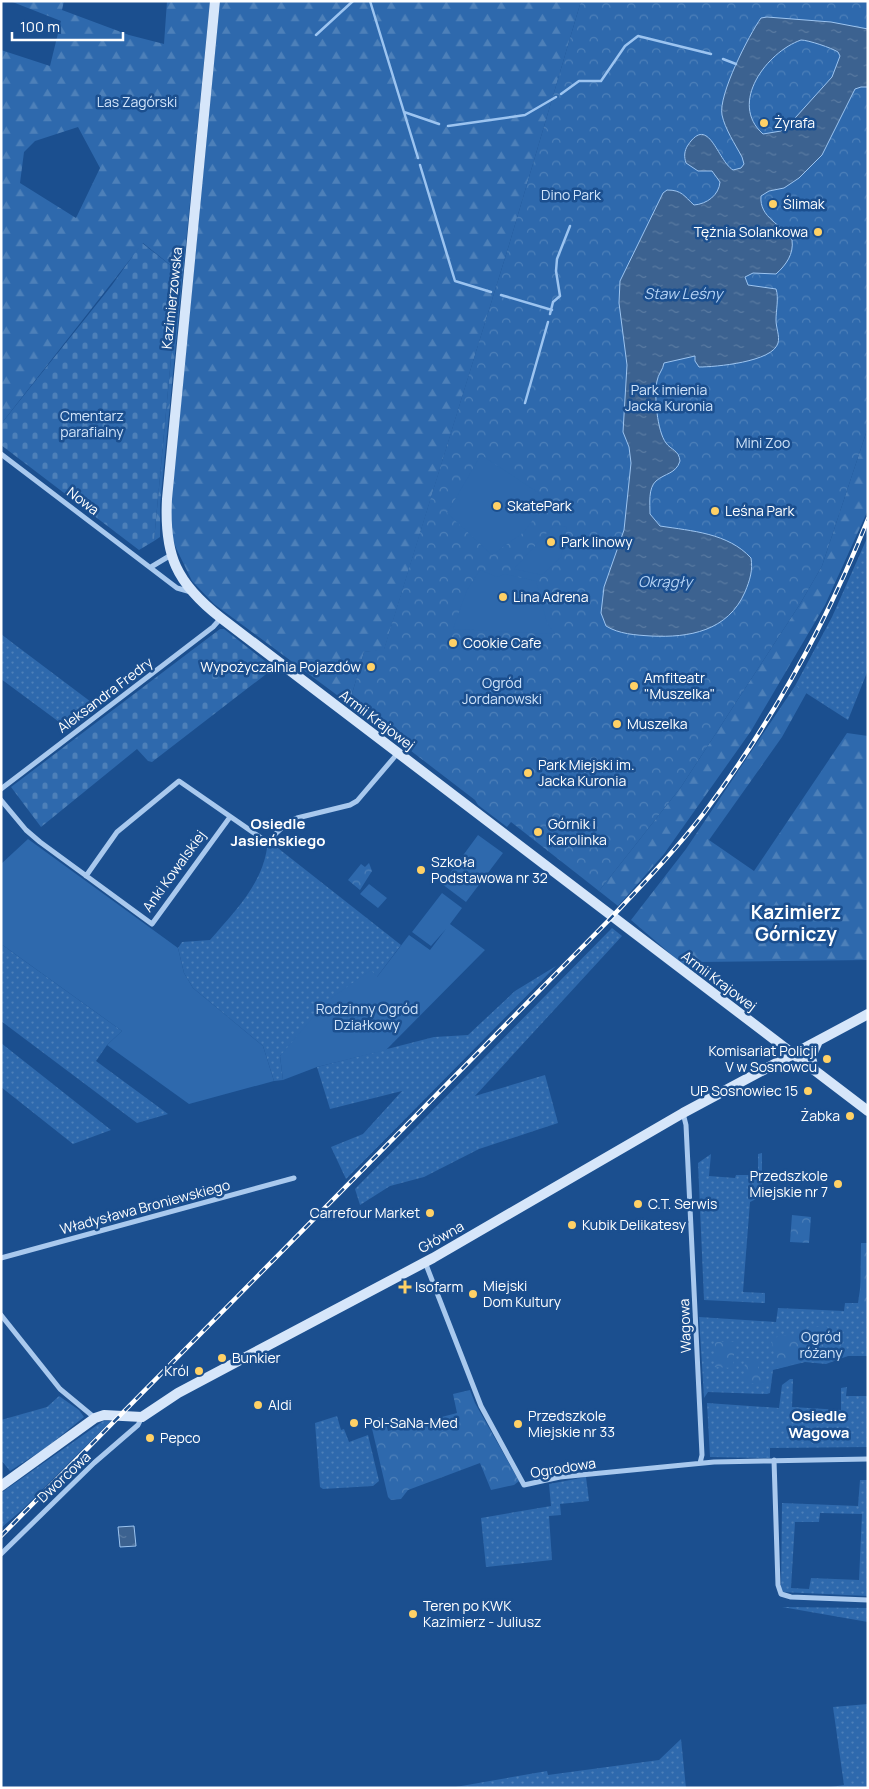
<svg xmlns="http://www.w3.org/2000/svg" width="869" height="1789" font-family="Manrope,sans-serif">
<defs>
<pattern id="grass-dots" width="8" height="8" patternUnits="userSpaceOnUse" patternTransform="scale(1.25)"><rect width="8" height="8" fill="#2e69ad"/><path d="M2 2h.1M6 6h.1" fill="none" stroke="#4d80b9" stroke-width="1.8" stroke-linecap="round"/></pattern>
<pattern id="forest-firs" width="22" height="20" patternUnits="userSpaceOnUse" patternTransform="scale(1.25)"><rect width="22" height="20" fill="#2e69ad"/><path d="M5 1l3.5 6h-7zM16 11l3.5 6h-7z" fill="#4d80b9"/></pattern>
<pattern id="cemetery-stones" width="16" height="16" patternUnits="userSpaceOnUse" patternTransform="scale(1.25)"><rect width="16" height="16" fill="#2e69ad"/><path d="M2 7V4a2 2 0 0 1 4 0v3zM10 15v-3a2 2 0 0 1 4 0v3z" fill="#4d80b9"/></pattern>
<pattern id="park-crowns" width="20" height="18" patternUnits="userSpaceOnUse" patternTransform="scale(1.25)"><rect width="20" height="18" fill="#2e69ad"/><path d="M2 6a3 3 0 1 1 6 0M12 15a3 3 0 1 1 6 0" fill="none" stroke="#4d80b9"/></pattern>
<pattern id="water-ripples" width="26" height="14" patternUnits="userSpaceOnUse" patternTransform="scale(1.25)"><rect width="26" height="14" fill="#3c6290"/><path d="M2 4q2-2 4 0t4 0M15 11q2-2 4 0t4 0" fill="none" stroke="#597aa1"/></pattern>
</defs>
<rect width="100%" height="100%" fill="#1b4f8f"/>
<!-- grass -->
<path fill="url(#grass-dots)" fill-rule="evenodd" d="M868 536V670L848 720 795 686 832 617Z
M1 634 14 644 99 708 70 730 1 679Z
M274 845 401 945 377 977 280 1056 283 1080 274 1081 263 1046 193 988 184 973 178 948 182 942 210 940C233 913 262 885 267 848Z
M612 928 622 936 475 1096 545 1075 558 1123 479 1149 424 1177 390 1186 360 1205 355 1189Z
M1 944 122 1031 107 1045 96 1061 168 1114 137 1123 1 1021Z
M556 966 346 1179 331 1147 363 1134 402 1091 330 1109 317 1067 434 1037 468 1035 515 991Z
M1 1043 111 1130 73 1144 1 1087Z
M762 1153V1196L750 1202 743 1292 765 1293V1303L704 1300 698 1163 711 1154 709 1176 735 1178 736 1175H758V1154Z
M862 1275 868 1276V1356H848L826 1364 805 1362 773 1370 770 1393 767 1394 708 1392 704 1398 699 1317 776 1322 778 1308 844 1311 845 1303H858Z
M790 1379H793L792 1407 841 1410V1388L847 1387 846 1396H868V1447L770 1448V1458L710 1457 707 1403 779 1408 782 1385Z
M59 1396 79 1410 84 1417 47 1447 10 1471 1 1460V1420L47 1407Z
M337 1416 341 1430 344 1429 349 1442 368 1435 379 1481 373 1486 323 1489 320 1487 315 1423Z
M103 1421H111L23 1509 1 1528V1493Z
M586 1477 589 1501 560 1504 561 1515 549 1516 552 1560 486 1567 481 1518 551 1506 549 1484Z
M860 1480H868V1596L781 1592 782 1503 858 1506ZM820 1513 862 1514 859 1580 811 1578 809 1589 791 1588 795 1522H819Z
M782 1607 868 1608V1622Z
M868 1704V1788H824L844 1785 833 1707Z
M681 1739 686 1788H450L547 1771 548 1775 659 1760Z"/>
<!-- forest -->
<path fill="url(#forest-firs)" fill-rule="evenodd" d="M10 1H64L62 10 129 35 164 44 167 1H210L160 505V537L154 541 179 272 143 243 1 424V50L50 66 61 21ZM78 127 100 168 76 218 20 183 24 152 35 141Z
M220 1H581L509 245 384 650 364 652 350 701H345L214 604 192 581 176 548 169 527Z
M868 427V510L825 605 751 731 664 854 618 906 599 891 681 787 800 604 822 566Z
M795 686 807 692 782 737 709 840 754 871 847 733 868 736V960L696 962 688 969 631 920 686 849Z"/>
<!-- cemetery -->
<path fill="url(#cemetery-stones)" d="M142 243 179 272 154 541 139 550 1 445V424L112 285Z
M220 629H224L274 668 152 762 148 761 137 749 41 827 11 787Z"/>
<!-- park -->
<path fill="url(#park-crowns)" d="M581 1H868V427L822 566 800 604 681 787 599 891 511 822 507 827 478 805 475 800 385 731V727L350 701 364 652 384 649 509 245Z
M369 863 372 871 360 890 348 880 361 864 365 867Z
M792 1215 811 1217 809 1243 790 1242Z
M861 1243H868V1309H860Z
M825 1326 840 1335 844 1355 826 1363 805 1361 776 1369 772 1341 778 1336 803 1334 809 1328Z
M715 1342H735L733 1368 714 1367Z
M745 1358 758 1359V1376L766 1377V1384L744 1383Z
M470 1390 475 1403 519 1481 514 1485 491 1490 480 1463 408 1490 401 1499 391 1500 388 1497 370 1420 384 1416 388 1431 457 1413 453 1394Z"/>
<!-- garden -->
<path fill="#2e69ad" d="M481 455 548 499 524 532 492 555 447 513Z
M554 525 567 527 561 557 542 575 514 569Z
M480 570 497 577 505 574 536 581 547 623 555 634 453 629 467 590Z
M478 835 503 853 466 902 442 884Z
M28 839 178 948 184 973 193 988 263 1046 274 1081 189 1104 107 1045 122 1031 1 944V864Z
M369 884 387 898 378 908 360 894Z
M442 893 462 908 450 924 485 950 386 1050 317 1067 283 1080 280 1056 327 1001 371 970 377 977 409 935 430 950 446 929 431 946 412 932Z"/>
<!-- water -->
<path fill="url(#water-ripples)" stroke="#9cc4f0" fill-rule="evenodd" d="M767 17 831 22 868 29V87H861L855 89 822 155 799 178 784 188 769 191 761 196C759 218 782 224 792 240 794 254 786 265 776 274L753 273 745 277 748 285 776 289C779 298 776 310 776 320 776 328 780 336 778 343 773 362 715 367 699 367L695 361V356L664 363C663 370 658 374 657 381 654 395 657 431 666 443 671 450 679 450 680 461 676 474 665 473 656 481 648 488 650 504 650 514L660 526C692 531 728 533 751 558 753 570 750 580 745 592 728 631 689 638 651 636 635 635 619 634 606 626L601 613 604 587 624 530 631 463 629 447 623 432 627 365 619 303 620 281 663 193 667 190C682 190 684 196 694 205 707 204 719 195 720 182L712 171H698L686 163C684 157 684 151 688 145 709 114 717 160 733 170L741 168 744 164 742 157C735 144 725 129 722 115 718 95 749 35 761 18ZM801 40C808 40 832 48 838 52L840 56 832 77 796 117 781 131 763 134C728 103 767 52 801 40Z
M134 1526 136 1546 120 1547 118 1527Z"/>
<g fill="none" stroke-linecap="round" stroke-linejoin="round">
<!-- stream -->
<path stroke="#9cc4f0" stroke-width="2.5" d="M370 1 418 158
M316 35 353 1
M723 59 736 64
M561 94 579 81H601L625 46 638 36 711 54
M404 112 439 124
M448 126 525 115 556 97
M420 165 455 281 491 292
M501 295 552 310
M550 314 553 302 560 296 556 271 557 259 570 226
M525 403 548 322"/>
<!-- street -->
<path stroke="#a9c9ee" stroke-width="5" d="M1 454 177 588 191 592
M151 567 171 555
M1 789 213 627 221 618
M1 800 26 830 40 842 152 924 230 817
M86 876 117 832 179 781 267 842 288 822 297 818 350 805 357 801 397 754
M683 1113 686 1125 702 1455 700 1463
M1 1258 294 1178
M425 1262 481 1406 524 1485 560 1477 714 1462 868 1459
M1 1315 60 1389 95 1418
M774 1460 778 1585 781 1594 791 1597 868 1600
M1 1554 94 1463 138 1425 142 1417"/>
<!-- secondary -->
<path stroke="#d6e6fa" stroke-width="10" d="M215 1 167 499C164 555 176 583 221 618L868 1111
M814 1070 811 1057 818 1041
M1 1486 95 1418 104 1415 142 1417 178 1393 433 1258 683 1113 868 1014"/>
<defs>
<path id="rail" d="M1 1536 608 921C641 886 675 851 704 813 772 722 826 624 868 519"/>
</defs>
<!-- rail casing -->
<use href="#rail" stroke="#fff" stroke-width="4.5"/>
<!-- rail -->
<use href="#rail" stroke="#1b4f8f" stroke-width="2.5" stroke-dasharray="8" stroke-linecap="butt"/>
</g>
<!-- markers -->
<g fill="#ffd166" stroke="#1b4f8f" stroke-width="2">
<circle cx="764" cy="123" r="5"/>
<circle cx="773" cy="204" r="5"/>
<circle cx="818" cy="232" r="5"/>
<circle cx="497" cy="506" r="5"/>
<circle cx="715" cy="511" r="5"/>
<circle cx="551" cy="542" r="5"/>
<circle cx="503" cy="597" r="5"/>
<circle cx="453" cy="643" r="5"/>
<circle cx="371" cy="667" r="5"/>
<circle cx="634" cy="686" r="5"/>
<circle cx="617" cy="724" r="5"/>
<circle cx="528" cy="773" r="5"/>
<circle cx="538" cy="832" r="5"/>
<circle cx="421" cy="870" r="5"/>
<circle cx="827" cy="1059" r="5"/>
<circle cx="808" cy="1091" r="5"/>
<circle cx="850" cy="1116" r="5"/>
<circle cx="838" cy="1184" r="5"/>
<circle cx="638" cy="1204" r="5"/>
<circle cx="430" cy="1213" r="5"/>
<circle cx="572" cy="1225" r="5"/>
<path d="M402.5 1279.5h5v5h5v5h-5v5h-5v-5h-5v-5h5z"/>
<circle cx="473" cy="1294" r="5"/>
<circle cx="222" cy="1358" r="5"/>
<circle cx="199" cy="1371" r="5"/>
<circle cx="258" cy="1405" r="5"/>
<circle cx="354" cy="1423" r="5"/>
<circle cx="518" cy="1424" r="5"/>
<circle cx="150" cy="1438" r="5"/>
<circle cx="413" cy="1614" r="5"/>
</g>
<g text-anchor="middle" stroke-width="5" stroke-linejoin="round" paint-order="stroke">
<!-- park labels -->
<g font-size="14" fill="#cfe3fa" stroke="#1b4f8f">
<text x="137" y="107">Las Zagórski</text>
<text x="571" y="200">Dino Park</text>
<text x="669" y="395">Park imienia<tspan x="669" dy="16">Jacka Kuronia</tspan></text>
<text x="92" y="421">Cmentarz<tspan x="92" dy="16">parafialny</tspan></text>
<text x="763" y="448">Mini Zoo</text>
<text x="502" y="688">Ogród<tspan x="502" dy="16">Jordanowski</tspan></text>
<text x="367" y="1014">Rodzinny Ogród<tspan x="367" dy="16">Działkowy</tspan></text>
<text x="821" y="1342">Ogród<tspan x="821" dy="16">różany</tspan></text>
</g>
<!-- poi labels -->
<g font-size="14" fill="#fff" stroke="#1b4f8f" text-anchor="start">
<text x="774" y="128">Żyrafa</text>
<text x="783" y="209">Ślimak</text>
<text x="808" y="237" text-anchor="end">Tężnia Solankowa</text>
<text x="507" y="511">SkatePark</text>
<text x="725" y="516">Leśna Park</text>
<text x="561" y="547">Park linowy</text>
<text x="513" y="602">Lina Adrena</text>
<text x="463" y="648">Cookie Cafe</text>
<text x="361" y="672" text-anchor="end">Wypożyczalnia Pojazdów</text>
<text x="644" y="683">Amfiteatr<tspan x="644" dy="16">"Muszelka"</tspan></text>
<text x="627" y="729">Muszelka</text>
<text x="538" y="770">Park Miejski im.<tspan x="538" dy="16">Jacka Kuronia</tspan></text>
<text x="548" y="829">Górnik i<tspan x="548" dy="16">Karolinka</tspan></text>
<text x="431" y="867">Szkoła<tspan x="431" dy="16">Podstawowa nr 32</tspan></text>
<text x="817" y="1056" text-anchor="end">Komisariat Policji<tspan x="817" dy="16">V w Sosnowcu</tspan></text>
<text x="798" y="1096" text-anchor="end">UP Sosnowiec 15</text>
<text x="840" y="1121" text-anchor="end">Żabka</text>
<text x="828" y="1181" text-anchor="end">Przedszkole<tspan x="828" dy="16">Miejskie nr 7</tspan></text>
<text x="648" y="1209">C.T. Serwis</text>
<text x="420" y="1218" text-anchor="end">Carrefour Market</text>
<text x="582" y="1230">Kubik Delikatesy</text>
<text x="483" y="1291">Miejski<tspan x="483" dy="16">Dom Kultury</tspan></text>
<text x="415" y="1292">Isofarm</text>
<text x="232" y="1363">Bunkier</text>
<text x="189" y="1376" text-anchor="end">Król</text>
<text x="268" y="1410">Aldi</text>
<text x="528" y="1421">Przedszkole<tspan x="528" dy="16">Miejskie nr 33</tspan></text>
<text x="364" y="1428">Pol-SaNa-Med</text>
<text x="160" y="1443">Pepco</text>
<text x="423" y="1611">Teren po KWK<tspan x="423" dy="16">Kazimierz - Juliusz</tspan></text>
</g>
<!-- street labels -->
<g font-size="14" fill="#fff" stroke="#1b4f8f">
<text transform="translate(172 298) rotate(-84)" y="5">Kazimierzowska</text>
<text transform="translate(83 501) rotate(37)" y="5">Nowa</text>
<text transform="translate(105 695) rotate(-37)" y="5">Aleksandra Fredry</text>
<text transform="translate(377 720) rotate(37)" y="5">Armii Krajowej</text>
<text transform="translate(174 871) rotate(-54)" y="5">Anki Kowalskiej</text>
<text transform="translate(719 981) rotate(37)" y="5">Armii Krajowej</text>
<text transform="translate(145 1207) rotate(-15)" y="5">Władysława Broniewskiego</text>
<text transform="translate(441 1237) rotate(-29)" y="5">Główna</text>
<text transform="translate(685 1326) rotate(-92)" y="5">Wagowa</text>
<text transform="translate(563 1468) rotate(-9)" y="5">Ogrodowa</text>
<text transform="translate(64 1477) rotate(-43)" y="5">Dworcowa</text>
</g>
<!-- water labels -->
<g font-size="15" font-style="italic" fill="#b5d3f5" stroke="#1b4f8f">
<text x="683" y="299">Staw Leśny</text>
<text x="665" y="587">Okrągły</text>
</g>
<!-- neighbourhood labels -->
<g font-size="15" font-weight="bold" fill="#fff" stroke="#1b4f8f">
<text x="278" y="829">Osiedle<tspan x="278" dy="17">Jasieńskiego</tspan></text>
<text x="819" y="1421">Osiedle<tspan x="819" dy="17">Wagowa</tspan></text>
</g>
<!-- district labels -->
<g font-size="19" font-weight="bold" fill="#fff" stroke="#1b4f8f">
<text x="796" y="919">Kazimierz<tspan x="796" dy="22">Górniczy</tspan></text>
</g>
</g>
<!-- border -->
<rect width="869" height="1789" fill="none" stroke="#ffffff" stroke-width="5"/>
<!-- scale -->
<path d="M12 32v8h111v-8" fill="none" stroke="#ffffff" stroke-width="2.5"/>
<text x="20" y="32" font-size="15" fill="#ffffff" stroke="#1b4f8f" stroke-width="4" paint-order="stroke">100 m</text>
</svg>
